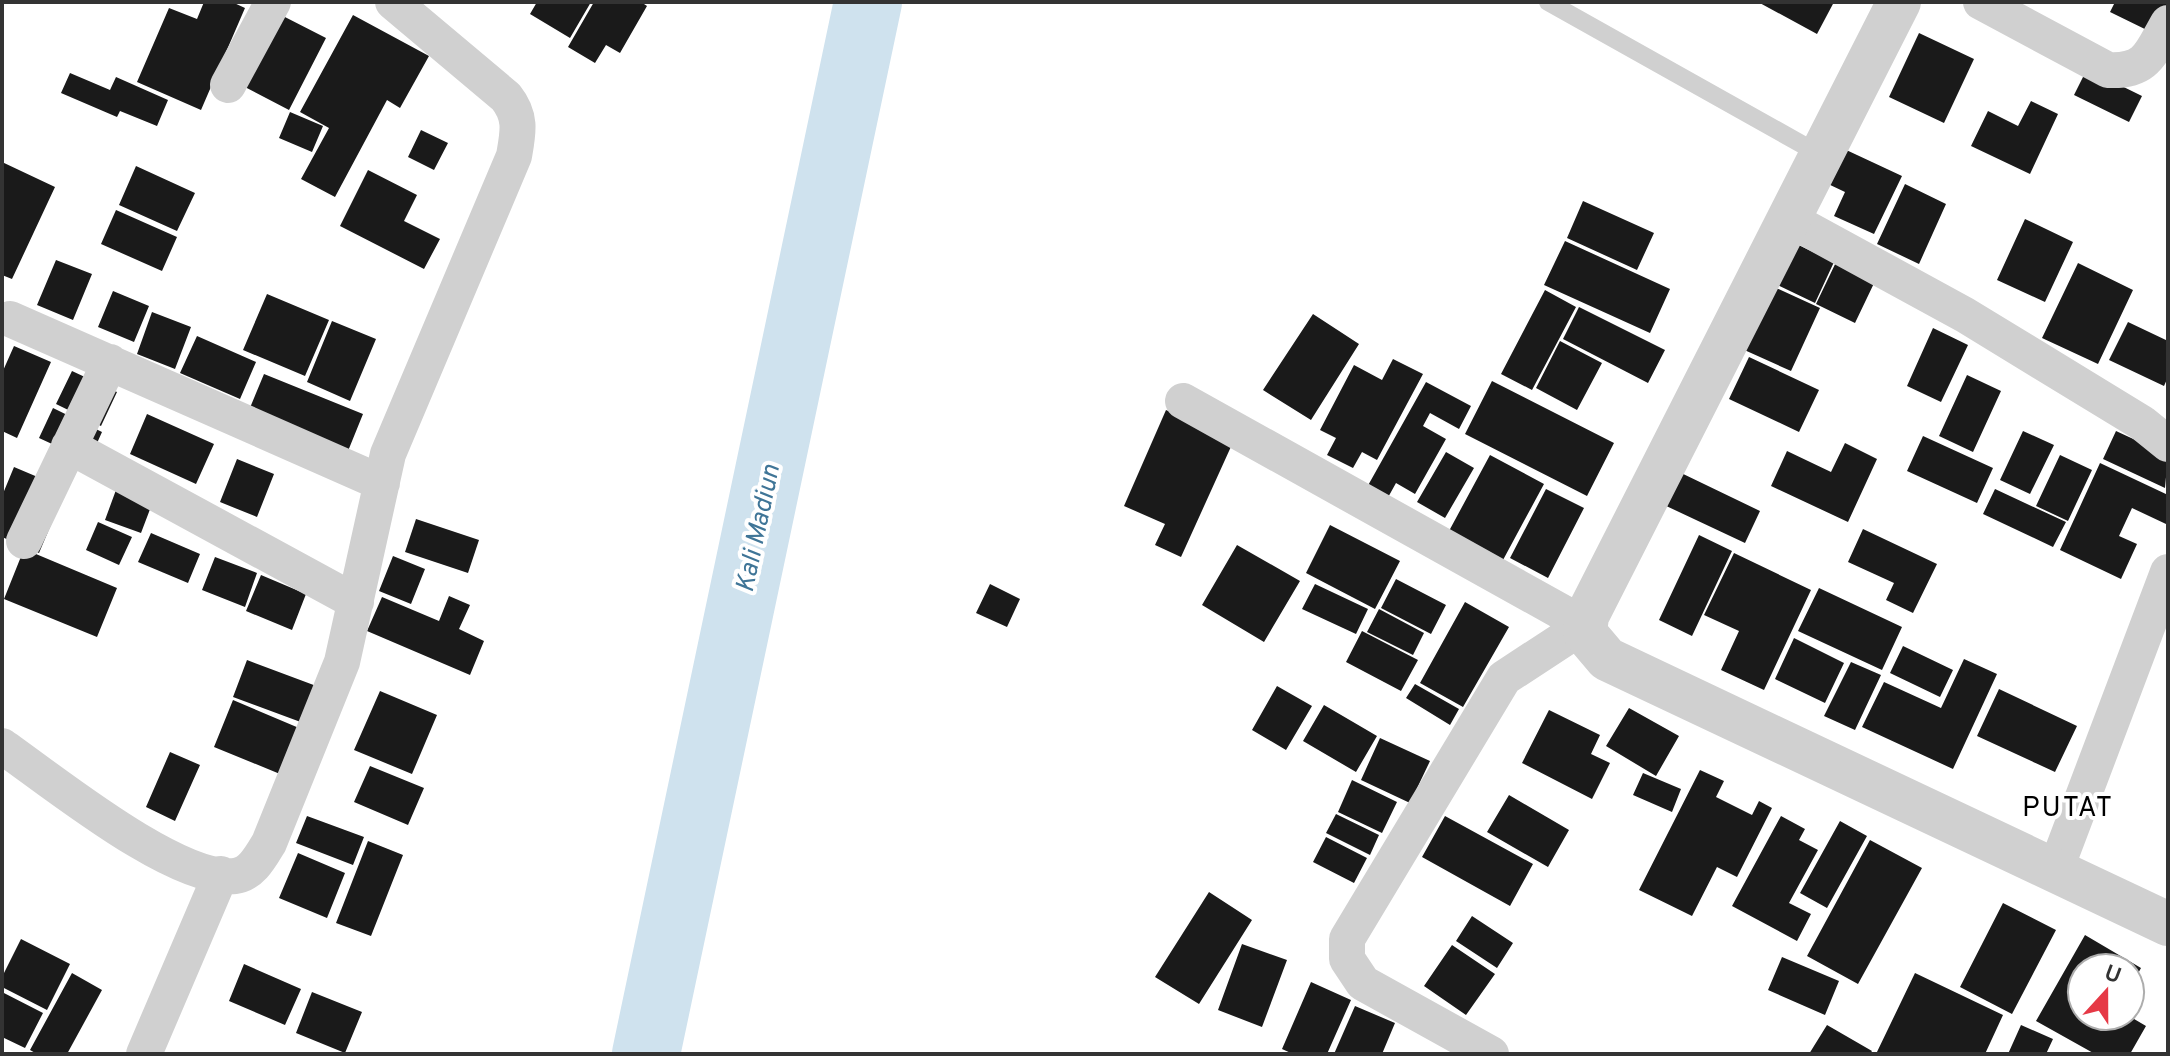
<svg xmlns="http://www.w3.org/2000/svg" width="2170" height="1056" font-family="Overpass,sans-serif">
<rect width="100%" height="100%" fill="#fff"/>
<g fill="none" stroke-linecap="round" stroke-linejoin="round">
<!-- river -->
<path stroke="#cfe2ee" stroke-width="68" d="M646 1054 868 2"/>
</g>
<!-- building -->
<path fill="#1a1a1a" d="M204 2H232L245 8 201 110 137 82 169 8 197 19Z
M537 2H591L570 38 530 14Z
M594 2H641L647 6 620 53 606 45 595 63 568 47Z
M1758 2H1834L1817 34Z
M2115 2H2168V6L2155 34 2110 12Z
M281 15 326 38 289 110 243 86Z
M353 15 429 56 400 108 387 100 335 197 301 179 329 128 300 112Z
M1919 33 1974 59 1944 123 1889 97Z
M2087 69 2142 96 2129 122 2074 95Z
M70 73 110 90 116 77 168 100 157 126 120 111 117 117 61 93Z
M2031 101 2058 114 2030 174 1971 146 1988 111 2018 126Z
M290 112 323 126 312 152 279 138Z
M421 130 448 143 434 170 408 157Z
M1842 148 1902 176 1874 234 1834 216 1845 192 1826 183Z
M2 162 55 187 12 279 2 275Z
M136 166 195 193 177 231 119 205Z
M368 170 417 195 404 221 440 239 424 269 340 226Z
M1905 184 1946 204 1919 264 1877 244Z
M1583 201 1654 233 1637 270 1567 238Z
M116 210 177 237 162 271 101 244Z
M2025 219 2073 242 2045 302 1997 280Z
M1784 238 1834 262 1815 303 1765 279Z
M1565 241 1670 289 1650 333 1544 285Z
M1838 258 1877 277 1855 323 1816 304Z
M56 260 92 274 73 320 37 305Z
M2078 263 2133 290 2098 364 2042 338Z
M1761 281 1820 308 1791 371 1731 344Z
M1545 290 1576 307 1532 390 1501 374Z
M113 291 149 306 134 342 98 327Z
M267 294 329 320 305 376 243 350Z
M1579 307 1665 350 1648 383 1563 339Z
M152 312 191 327 175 369 137 354Z
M1313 314 1359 344 1311 420 1263 390Z
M332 321 376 339 350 401 307 382Z
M2128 322 2168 341V377L2164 386 2109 360Z
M1933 328 1968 345 1941 402 1907 386Z
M197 336 256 362 240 399 180 373Z
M1560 341 1602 363 1577 410 1536 388Z
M14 346 51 362 17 438 2 431V373Z
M1749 357 1819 390 1799 432 1729 399Z
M1393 359 1423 374 1377 460 1362 452 1353 468 1327 455 1336 438 1320 430 1354 365 1382 380Z
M72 371 117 392 101 426 56 404Z
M264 374 363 414 346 456 247 415Z
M1967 375 2001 391 1973 452 1939 436Z
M1492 381 1614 443 1587 496 1465 434Z
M1426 382 1471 406 1459 429 1430 413 1423 426 1446 439 1415 494 1396 483 1386 501 1366 489Z
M53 408 102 432 89 461 39 438Z
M1166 410 1234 440 1181 557 1155 545 1165 524 1124 506Z
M147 414 214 444 196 484 130 454Z
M2023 431 2054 445 2030 494 2000 480Z
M2116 431 2168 455 2165 488 2103 459Z
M1923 436 1993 468 1977 503 1907 471Z
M1845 443 1877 459 1848 522 1771 486 1787 451 1831 472Z
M1446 452 1474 468 1445 518 1417 502Z
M1490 455 1544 484 1503 560 1449 531Z
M2060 455 2092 470 2068 521 2036 506Z
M237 459 274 474 257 517 220 502Z
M2100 463 2168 495 2166 524 2132 508 2119 536 2137 544 2121 579 2060 550Z
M14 467 66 489 39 553 2 537V496Z
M1677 471 1760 511 1745 543 1662 504Z
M1546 489 1584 508 1548 578 1510 558Z
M1995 489 2066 522 2053 547 1983 514Z
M116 490 152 504 141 533 105 520Z
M416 519 479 540 468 573 405 552Z
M98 522 132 537 119 565 86 550Z
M1330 525 1400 561 1375 609 1306 573Z
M1863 529 1937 564 1913 613 1886 600 1894 583 1848 562Z
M151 533 200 554 188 583 138 562Z
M1699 535 1732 551 1692 636 1659 620Z
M1237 545 1300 581 1264 642 1202 605Z
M24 549 117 588 97 637 4 599Z
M1734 553 1811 590 1764 690 1721 670 1739 631 1704 615Z
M393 556 425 569 411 604 379 591Z
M215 557 257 573 245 607 202 590Z
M261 575 306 594 292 630 246 611Z
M1396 579 1446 605 1431 634 1381 608Z
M990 584 1020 599 1007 627 976 613Z
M1315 584 1368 609 1356 634 1302 609Z
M1819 588 1902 627 1882 670 1798 631Z
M449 596 470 605 459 629 484 641 470 675 367 631 382 597 439 621Z
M1465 602 1509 627 1463 707 1420 683Z
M1379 609 1424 633 1413 655 1367 632Z
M1362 631 1418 660 1401 691 1346 662Z
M1794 638 1844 663 1825 703 1775 679Z
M1903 646 1953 670 1940 697 1890 673Z
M1964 659 1997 674 1953 769 1862 727 1884 682 1941 708Z
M247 660 319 687 306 724 233 697Z
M1851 662 1881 675 1855 730 1824 716Z
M1415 684 1459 709 1450 725 1406 698Z
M1277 686 1312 706 1286 750 1252 730Z
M1999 689 2077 726 2055 772 1977 736Z
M380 691 437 715 412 774 354 750Z
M233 700 299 728 280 774 214 747Z
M1324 705 1377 736 1356 772 1303 741Z
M1629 708 1679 736 1656 776 1606 746Z
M1549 710 1600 735 1591 754 1610 763 1592 799 1522 763Z
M1380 738 1430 761 1410 803 1361 780Z
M170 752 200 765 175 821 146 807Z
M370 766 424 788 408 825 354 802Z
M1700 770 1724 781 1716 797 1752 815 1759 801 1772 808 1737 877 1717 867 1692 916 1639 890Z
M1643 773 1681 789 1672 812 1633 795Z
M1352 780 1397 802 1382 833 1338 812Z
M1509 795 1569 830 1548 867 1487 832Z
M1336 814 1379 835 1370 855 1326 833Z
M307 816 364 837 353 865 296 843Z
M1445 816 1533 864 1510 906 1422 857Z
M1781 816 1805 829 1799 840 1818 850 1789 903 1811 914 1797 941 1732 906Z
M1840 821 1867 836 1827 908 1800 893Z
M1326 837 1367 858 1354 883 1313 862Z
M1870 840 1922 868 1858 984 1807 956Z
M368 841 403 855 371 936 336 923Z
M298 853 345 873 327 918 279 898Z
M1209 892 1252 920 1199 1004 1155 977Z
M2003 903 2056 930 2012 1014 1960 987Z
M1472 916 1513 943 1497 968 1456 941Z
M2085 935 2141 968 2130 988V968H2082V1016H2129L2146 1026 2130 1054H2095L2036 1021Z
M21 939 70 964 47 1010 2 987V977Z
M1242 944 1287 960 1262 1027 1218 1010Z
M1452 945 1495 974 1466 1015 1424 986Z
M1782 957 1839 981 1825 1015 1768 990Z
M244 964 301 989 285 1025 229 1001Z
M72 973 102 990 67 1054H37L30 1050Z
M1915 973 2003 1015 1985 1054H1876Z
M1311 982 1351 1000 1327 1054H1293L1282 1049Z
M2 992 43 1013 25 1048 2 1037Z
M312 992 362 1012 345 1053 296 1033Z
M1355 1006 1395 1023 1382 1054H1334Z
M1827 1025 1872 1051 1870 1054H1809Z
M2021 1025 2053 1039 2046 1054H2008Z"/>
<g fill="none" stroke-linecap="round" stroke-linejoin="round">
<!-- service -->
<path stroke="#d0d0d0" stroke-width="18" d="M1548 2 1821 155"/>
<!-- minor -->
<path stroke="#d0d0d0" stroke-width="36" d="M1981 2 2108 70C2148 72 2151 52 2168 23
M228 85 273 2
M1791 220 1965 315 2142 423 2168 444
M10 319 382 483
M1183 401 1585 625
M69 446 356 602
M24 541 110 362
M2 746C51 780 176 882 235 876 252 874 261 856 269 843L342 662 388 454 514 156C518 133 522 117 506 97L393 2
M2055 871 2168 572
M144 1054 221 874
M1491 1054 1363 983 1347 959V939L1504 678 1585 625"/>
<!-- tertiary -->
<path stroke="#d0d0d0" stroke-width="44" d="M1899 2 1587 616 1585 633 1607 659 2168 924"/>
</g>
<g text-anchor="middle" stroke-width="8" stroke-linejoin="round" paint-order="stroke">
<!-- water labels -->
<g font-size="26" font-style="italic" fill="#3f7597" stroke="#fff">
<text transform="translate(757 528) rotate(-78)" y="9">Kali Madiun</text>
</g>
<!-- quarter labels -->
<g font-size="28" letter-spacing="2" fill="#000" stroke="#fff">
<text x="2068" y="816">PUTAT</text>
</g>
</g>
<!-- border -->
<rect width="2170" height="1056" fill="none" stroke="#333333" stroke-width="8"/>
<!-- north arrow -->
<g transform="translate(2106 992) rotate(21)"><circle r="38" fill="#ffffff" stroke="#adadad" stroke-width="2"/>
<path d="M0-6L14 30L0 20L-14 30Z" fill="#e63946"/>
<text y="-12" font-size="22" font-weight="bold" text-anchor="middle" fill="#333333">U</text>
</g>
</svg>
